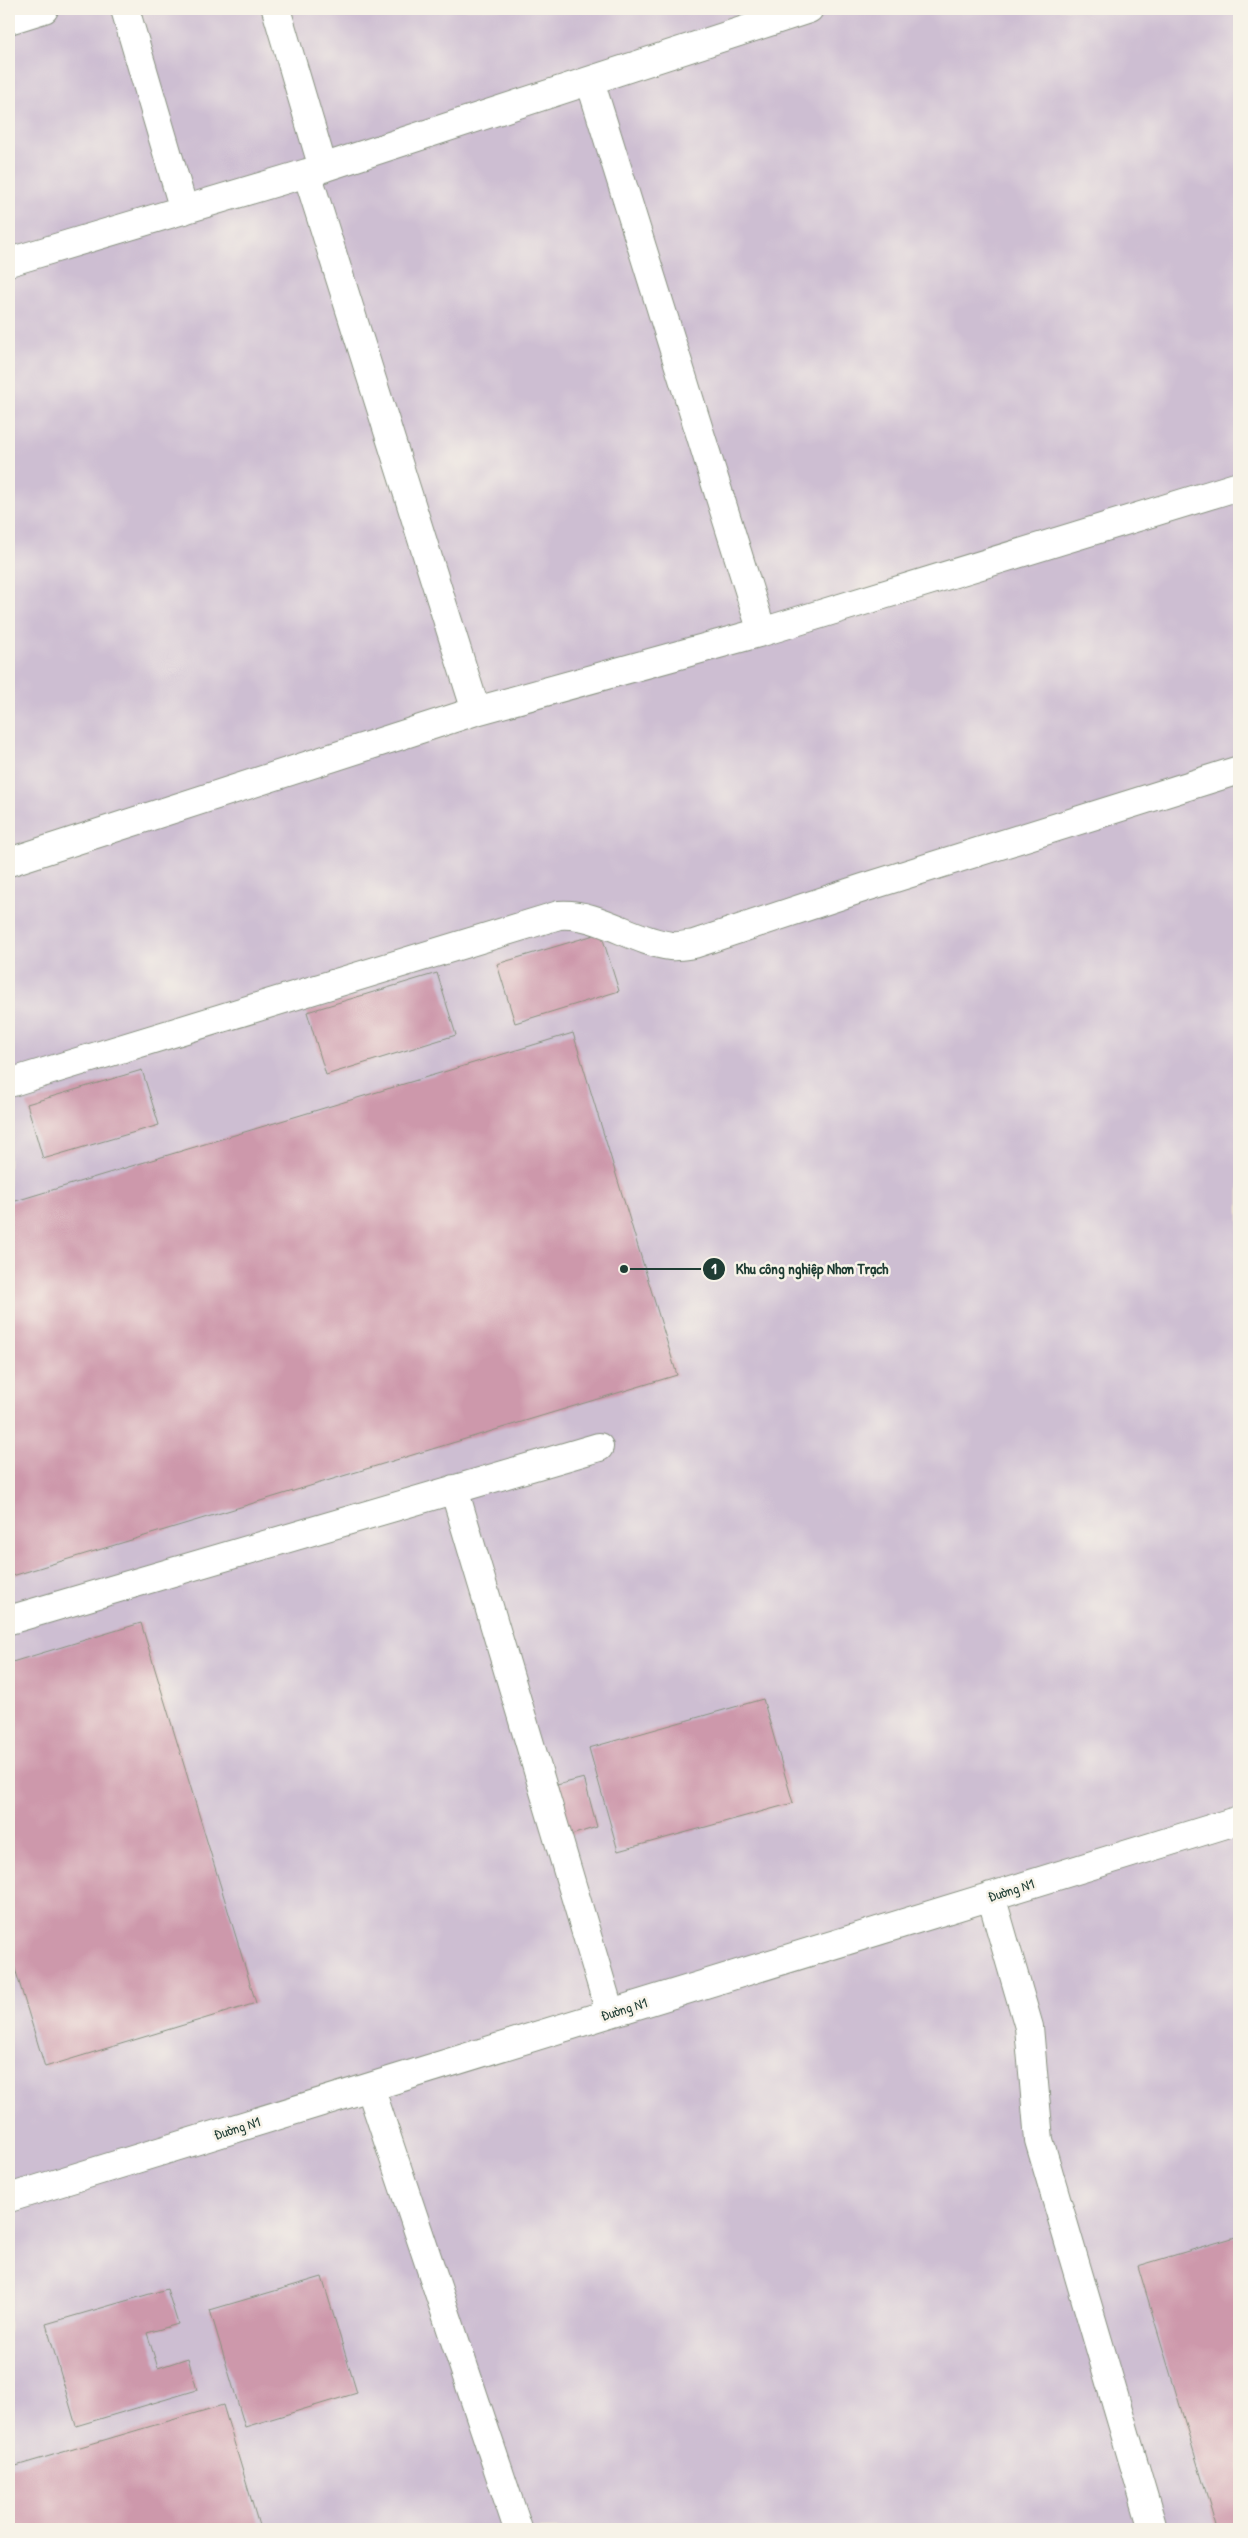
<svg xmlns="http://www.w3.org/2000/svg" width="1248" height="2538" font-family="'Patrick Hand',sans-serif">
<rect width="100%" height="100%" fill="#f7f3e8"/>
<filter id="ink" filterUnits="userSpaceOnUse"><feTurbulence type="fractalNoise" baseFrequency=".02" numOctaves="2"/><feDisplacementMap in="SourceGraphic" scale="10" xChannelSelector="R" yChannelSelector="G"/><feConvolveMatrix kernelMatrix="1 2 1 2 8 2 1 2 1" color-interpolation-filters="sRGB"/></filter>
<filter id="wash" filterUnits="userSpaceOnUse"><feTurbulence type="fractalNoise" baseFrequency=".0096" numOctaves="4" result="noise"/><feDisplacementMap in="SourceGraphic" scale="20" xChannelSelector="R" yChannelSelector="G"/><feGaussianBlur stdDeviation="1.12" result="paint"/><feColorMatrix in="noise" values="0 0 0 0 0 0 0 0 0 0 0 0 0 0 0 0 0 1.4 0 .05"/><feComposite in="paint" operator="in"/></filter>
<g filter="url(#wash)">
<rect width="100%" height="100%" fill="#f0e6cc"/>
<!-- industrial -->
<path fill="#cdbed2" d="M9 9H1239V2529H9Z"/>
<g id="blocks">
<!-- building -->
<path fill="#cd98ab" d="M601 933 619 991 515 1023 497 964Z
M437 973 456 1035 326 1075 307 1012Z
M573 1033 677 1375 9 1577V1203Z
M142 1070 159 1125 43 1159 27 1104Z
M141 1623 256 2003 45 2067 9 1949V1663Z
M763 1699 793 1803 618 1851 589 1748Z
M584 1778 597 1827 571 1835 557 1785Z
M1239 1969V1985L1234 1970Z
M1239 2236V2529H1217L1138 2266Z
M322 2277 357 2393 245 2427 210 2310Z
M167 2289 178 2324 147 2333 158 2368 188 2358 197 2390 76 2426 46 2324Z
M223 2405 260 2529H9V2468Z"/>
</g>
</g>
<g filter="url(#ink)">
<use href="#blocks" fill-opacity="0" stroke="#889280" stroke-width="1"/>
<g fill="none" stroke-linecap="round" stroke-linejoin="round">
<defs>
<path id="minor" d="M125 9 184 210
M276 9 323 168
M9 20 44 9
M590 81 762 632
M9 262 307 173
M476 711 307 173 809 9
M9 862 476 711 762 632 1239 486
M9 1083 559 915C598 912 632 941 671 946 678 947 687 945 694 944L863 888 1239 770
M454 1489 610 2013
M9 1620 599 1447
M991 1896 1029 2027 1039 2140 1153 2529
M370 2087 518 2529
M9 2198 1239 1820"/>
</defs>
<!-- minor casing -->
<use href="#minor" stroke="#889280" stroke-width="30"/>
<!-- minor -->
<use href="#minor" stroke="#fff" stroke-width="28"/>
</g>
</g>
<g text-anchor="middle" stroke-width="5" stroke-linejoin="round" paint-order="stroke">
<!-- street labels -->
<g font-size="14" fill="#1f3d34" stroke="#f7f3e8">
<text transform="translate(1011 1890) rotate(-17)" y="5">Đường N1</text>
<text transform="translate(624 2009) rotate(-17)" y="5">Đường N1</text>
<text transform="translate(237 2128) rotate(-17)" y="5">Đường N1</text>
</g>
</g>
<!-- callouts -->
<path fill="none" stroke="#1f3d34" stroke-width="2" d="M624 1269L714 1269"/>
<g fill="#1f3d34" stroke="#f7f3e8" stroke-width="2">
<circle cx="624" cy="1269" r="5"/>
<circle cx="714" cy="1269" r="12"/>
</g>
<g font-size="15" text-anchor="middle" font-weight="bold" fill="#fff">
<text x="714" y="1274">1</text>
</g>
<g font-size="15" text-anchor="middle" font-weight="bold" fill="#1f3d34" stroke="#f7f3e8" stroke-width="5" stroke-linejoin="round" paint-order="stroke">
<text x="812" y="1274">Khu công nghiệp Nhơn Trạch</text>
</g>
<!-- margin -->
<rect width="1248" height="2538" fill="none" stroke="#f7f3e8" stroke-width="30"/>
</svg>
